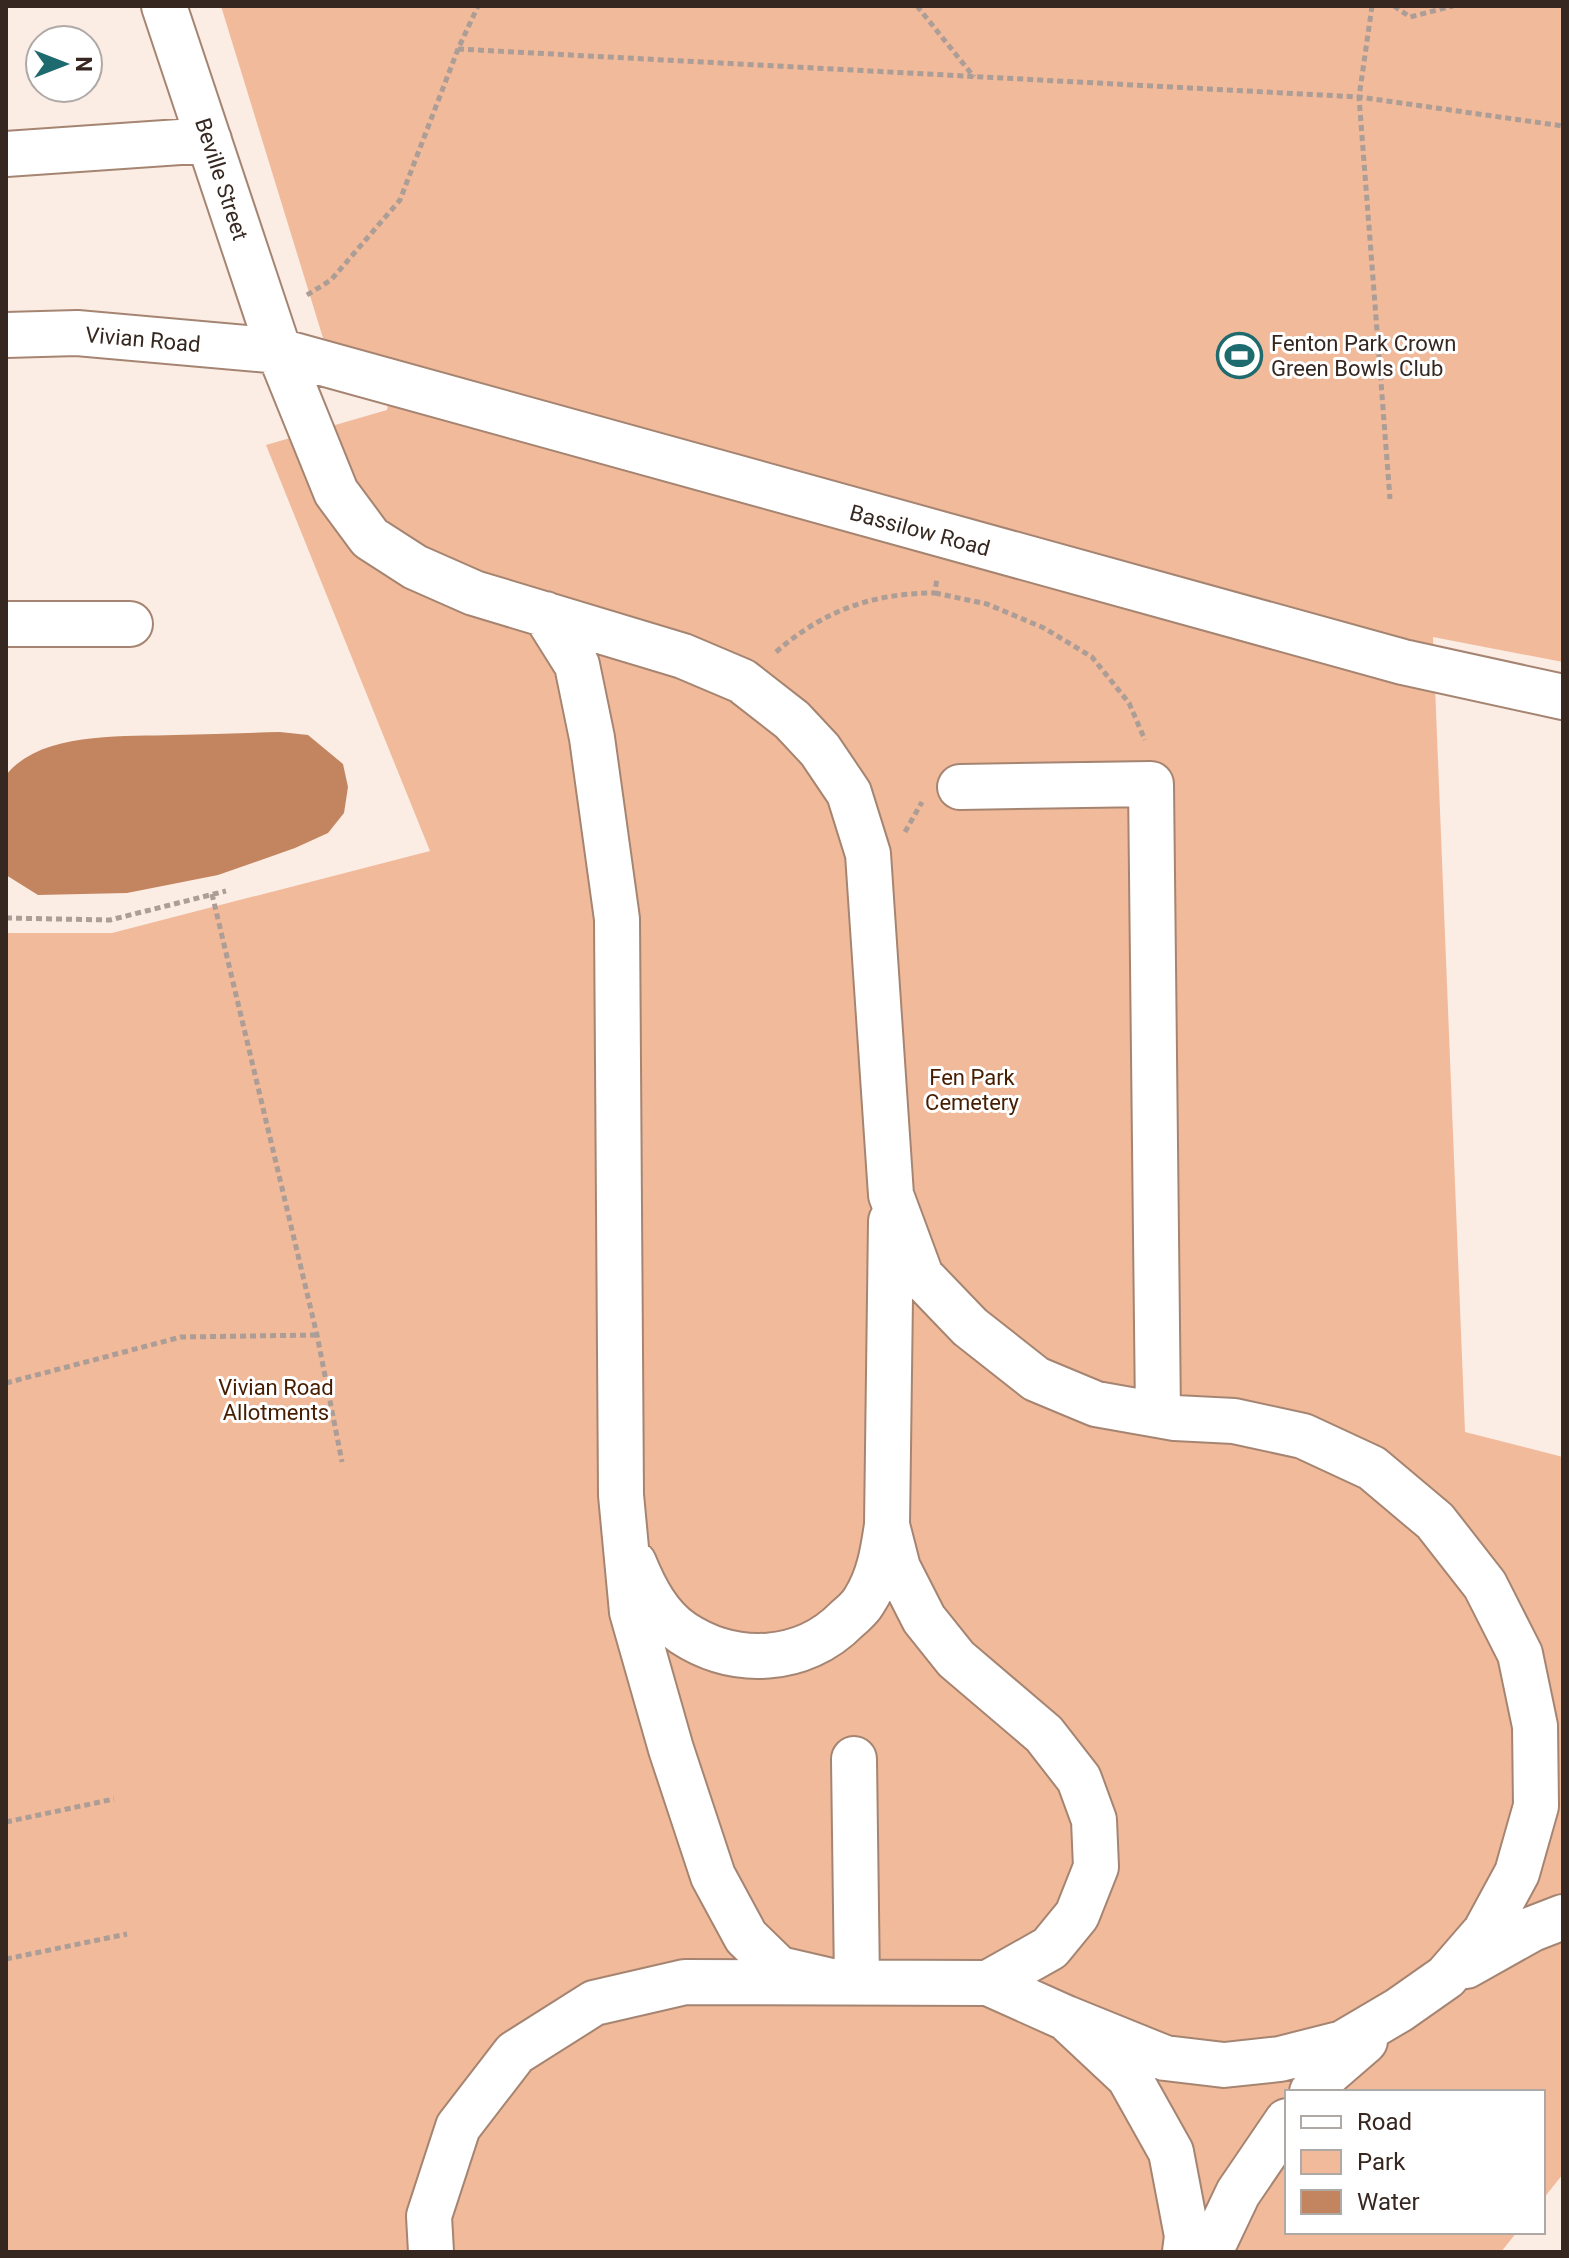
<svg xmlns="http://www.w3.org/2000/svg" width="1569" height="2258" font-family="Roboto,sans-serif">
<rect width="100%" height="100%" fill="#fbece4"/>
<!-- green -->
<path fill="#f1ba9a" d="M221 6H1563V662L1433 637 1465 1432 1563 1457V2174L1543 2199V2092H1287V2232H1517L1501 2252H6V933H112L430 851 266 445 387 410 396 364H331Z"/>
<!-- water -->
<path fill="#c38560" d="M280 732 308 735 343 764 348 787 344 813 328 833 295 848 218 875 127 893 38 895 6 875V775C41 731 123 737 175 735 210 734 245 733 280 732Z"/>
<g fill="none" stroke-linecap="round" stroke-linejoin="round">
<defs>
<path id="minor" d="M164 6 279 351 336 492 370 538 415 567 474 593 683 656 742 681 792 720 820 750 849 793 868 854 891 1195 921 1276 970 1327 1036 1379 1096 1404 1175 1418 1234 1421 1303 1436 1372 1468 1435 1521 1485 1585 1520 1654 1535 1726 1536 1806 1517 1873 1485 1932 1446 1977 1399 2010 1343 2043 1280 2059 1224 2065 1165 2058 1066 2018
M6 154 209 140
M6 335 77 333 279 351 1403 662 1563 697
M545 614 577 665 592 738 617 919 621 1495 632 1612 671 1749 713 1876 746 1937 779 1969 835 1982
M6 624H130
M960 787 1151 784 1158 1415
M888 1529 898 1568 924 1619 956 1659 1044 1734 1079 1779 1094 1820 1096 1867 1077 1915 1050 1948 988 1983
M634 1563C645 1590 659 1617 683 1633 735 1667 803 1664 847 1619 853 1614 860 1608 864 1601 879 1578 883 1552 887 1525L891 1221
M854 1759 857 1982
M1466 1966 1532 1929 1563 1917
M1312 2092 1328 2073 1365 2041
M431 2252 429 2216 458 2127 515 2053 594 2003 685 1982 988 1983 1066 2018 1129 2077 1171 2152 1187 2236 1185 2252
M1210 2252 1238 2193 1287 2121"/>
</defs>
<!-- minor casing -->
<use href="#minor" stroke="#a58572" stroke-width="48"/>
<!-- path -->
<path stroke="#ac9d96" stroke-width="5" stroke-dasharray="6 4" stroke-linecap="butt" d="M917 6 974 77
M1372 6 1359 97 1390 499
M1394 6 1410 17 1453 6
M458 49 1359 97 1563 126
M307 295 331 280 400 200 458 49 478 6
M935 593 987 604 1044 628 1092 657 1129 703 1145 740
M776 652C823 611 872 593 935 593L937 577
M905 832 922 802
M212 894 317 1335 342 1462
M6 918 110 920 226 891
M6 1383 181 1337 317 1335
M6 1822 114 1799
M6 1959 127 1934"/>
<!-- minor -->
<use href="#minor" stroke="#fff" stroke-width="44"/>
</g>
<!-- icons -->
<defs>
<symbol id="stadium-ring" viewBox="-11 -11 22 22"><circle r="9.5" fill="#fff" stroke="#1d6a6f" stroke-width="1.5"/><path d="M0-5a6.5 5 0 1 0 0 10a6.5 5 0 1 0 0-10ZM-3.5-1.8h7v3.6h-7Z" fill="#1d6a6f"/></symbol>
</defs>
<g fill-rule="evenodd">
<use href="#stadium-ring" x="1214" y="330" width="51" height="51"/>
</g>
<g text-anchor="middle" stroke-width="6" stroke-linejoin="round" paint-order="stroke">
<!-- street labels -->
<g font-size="22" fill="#362821" stroke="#fff">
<text transform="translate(222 179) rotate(72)" y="8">Beville Street</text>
<text transform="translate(143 339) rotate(5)" y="8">Vivian Road</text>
<text transform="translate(920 530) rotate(15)" y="8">Bassilow Road</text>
</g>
<!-- poi labels -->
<g font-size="22" fill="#362821" stroke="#fff" text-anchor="start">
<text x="1271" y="351">Fenton Park Crown<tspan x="1271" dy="25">Green Bowls Club</tspan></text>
</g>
<!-- park labels -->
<g font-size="22" fill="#461d00" stroke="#fff">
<text x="972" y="1085">Fen Park<tspan x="972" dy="25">Cemetery</tspan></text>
<text x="276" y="1395">Vivian Road<tspan x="276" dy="25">Allotments</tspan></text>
</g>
</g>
<!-- border -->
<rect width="1569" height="2258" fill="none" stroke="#362821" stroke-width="16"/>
<!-- legend -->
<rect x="1285" y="2090" width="260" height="144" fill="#ffffff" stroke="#afa9a6" stroke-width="2"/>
<rect x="1301" y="2116" width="40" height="12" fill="#ffffff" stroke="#afa9a6" stroke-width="2"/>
<text x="1357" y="2130" font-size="24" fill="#362821">Road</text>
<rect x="1301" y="2150" width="40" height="24" fill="#f1ba9a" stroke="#afa9a6" stroke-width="2"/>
<text x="1357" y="2170" font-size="24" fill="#362821">Park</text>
<rect x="1301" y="2190" width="40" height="24" fill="#c38560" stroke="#afa9a6" stroke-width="2"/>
<text x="1357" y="2210" font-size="24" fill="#362821">Water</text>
<!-- north arrow -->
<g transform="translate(64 64) rotate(90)"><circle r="38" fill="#ffffff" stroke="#afa9a6" stroke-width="2"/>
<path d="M0-6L14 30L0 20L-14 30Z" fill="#1d6a6f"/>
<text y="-12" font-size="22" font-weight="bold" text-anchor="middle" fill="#362821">N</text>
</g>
</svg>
